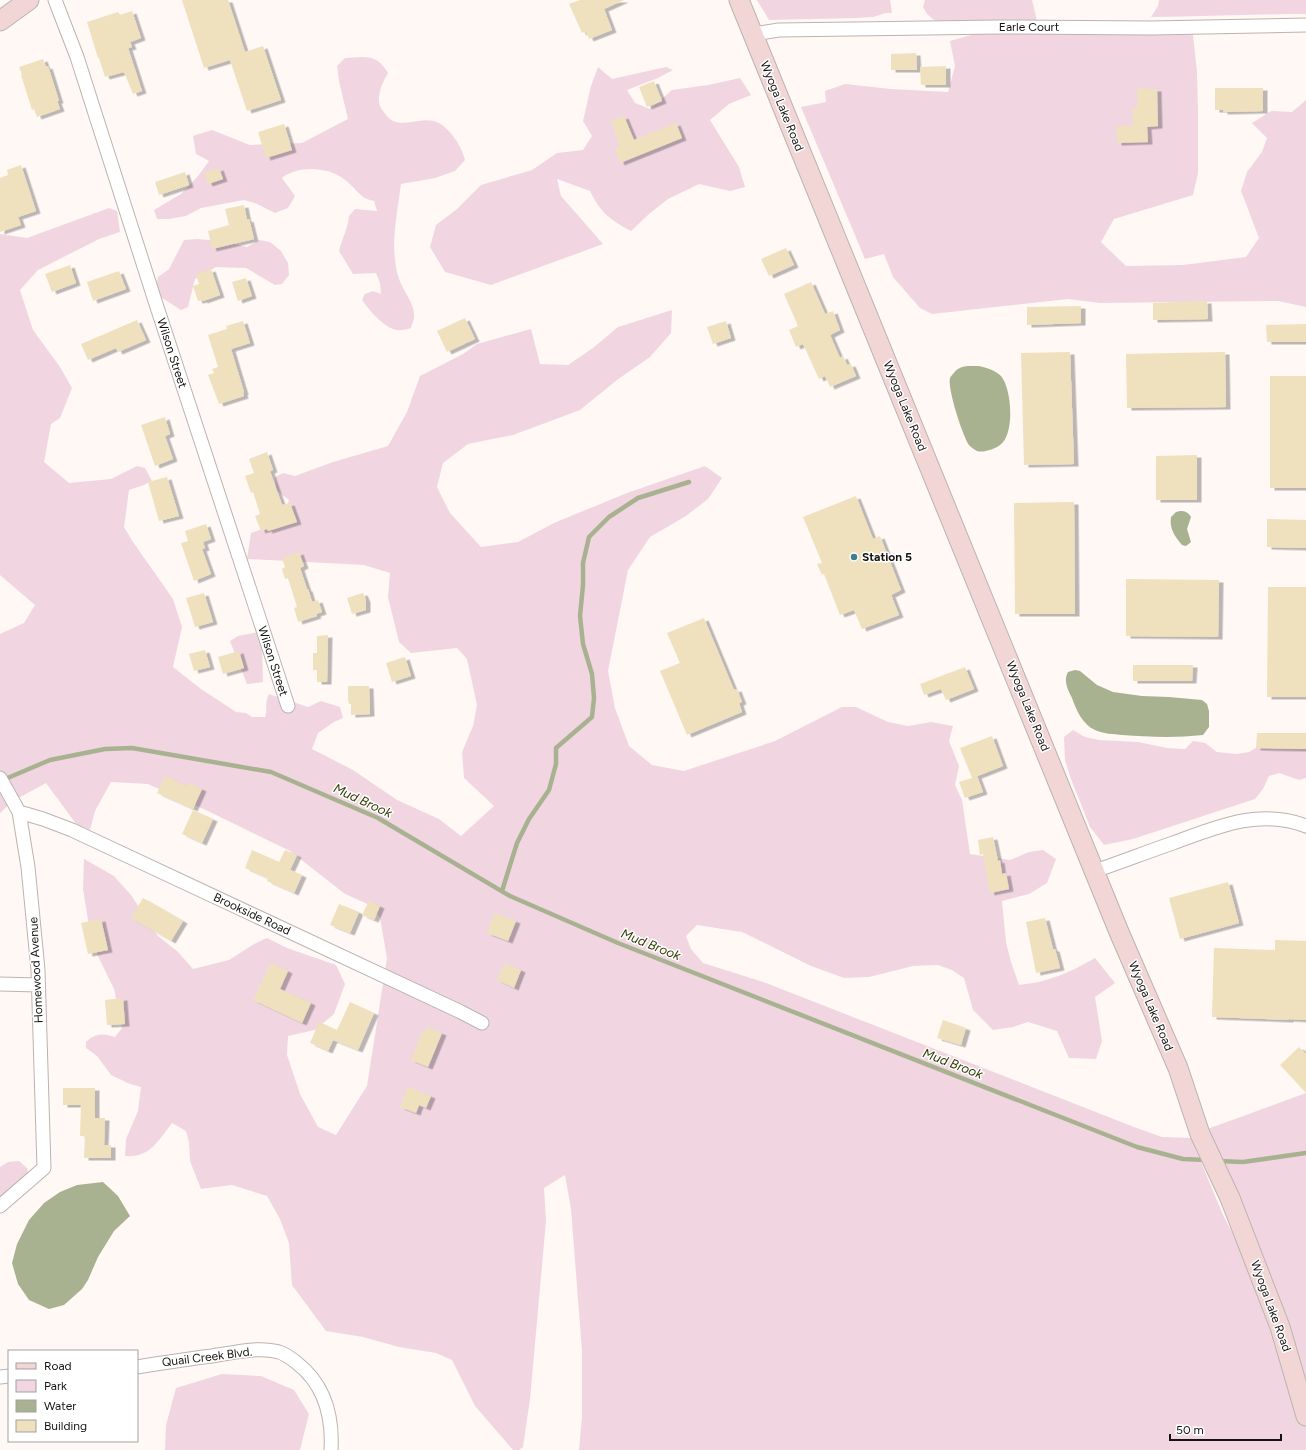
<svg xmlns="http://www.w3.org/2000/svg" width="1306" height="1450" font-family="Figtree,sans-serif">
<defs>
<filter id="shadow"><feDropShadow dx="4.5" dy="2.5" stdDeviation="0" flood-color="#0004"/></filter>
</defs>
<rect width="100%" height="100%" fill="#fff8f4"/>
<!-- green -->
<path fill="#f1d6e1" d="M757 0H890L892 13H886L873 17 855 18 769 20Z
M925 0H1032L1037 21 997 20 948 23 934 20 927 14 923 7Z
M1159 0H1306V14C1254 14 1202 17 1151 17L1158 6Z
M1000 27H1192L1197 72 1198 111V173L1193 195 1114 219 1101 242 1126 266 1183 265 1246 257 1259 238 1241 191 1247 172 1262 152 1267 138 1252 123 1271 111 1292 112 1306 100V307L1278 301 1100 303 1068 299 932 314 920 308 893 277 884 254 865 259 801 107 826 102 825 91 845 84 891 89 948 92 955 66 950 41Z
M362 57C376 57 381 62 388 73 383 82 375 97 381 108 384 112 388 119 393 121 407 127 424 115 439 123 451 130 462 147 465 160L455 171 435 178 401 184C397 216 389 248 399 279 403 291 415 304 414 316 414 320 412 324 411 328 408 329 404 330 401 330 387 332 370 311 362 300L365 294 373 291 381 294 380 283 376 273 353 274 339 251C342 239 348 228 349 216L355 209 377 211 374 201C370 200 365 199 362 196 356 191 351 184 344 179 328 167 298 165 282 178L295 196 288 208 275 213 255 203 244 200 201 208 186 216 169 219H157L154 210 181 194 198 176 209 161 196 154 193 136 212 130 250 145 302 143 348 119 339 81 337 66 345 58Z
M598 67 612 79 666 67 673 70 658 78 627 90 635 103 650 109 672 90 708 85 740 78 751 95 729 104 710 120 739 167 745 187 730 191 699 184 668 199 649 214 631 231C610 220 600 212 590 191L557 179 561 196 603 244 491 285 445 272 430 247 436 225 457 209 481 185 532 170 557 153 583 150 592 136 583 121 591 86Z
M109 208 117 211 120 232 99 239 38 270 20 290 33 330 60 367 72 388 60 418 51 424 44 462 69 483 111 479 137 466 145 468 152 481 144 485 129 490 124 527 133 542 173 599 182 627 173 667 201 689 236 712 246 713 252 717H265C268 708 264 704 269 694L308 707 321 701 340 707 343 718 334 722 318 733 312 749 353 770 397 800 439 819 461 836 494 806 464 778 462 752 473 726 477 705 467 659 457 648 411 653 399 642 388 597 390 573 364 565 247 559 251 533 281 522 289 500 276 490 275 477 283 473 295 476 333 462 388 446 407 412 420 376 463 354 477 344 531 329 540 364 568 365 593 348 618 327 672 310 671 333 650 357 617 380 580 410 513 435 468 444 443 463 437 487 450 513 481 547 518 542 554 523 627 493 705 466 722 478 708 499 686 516 650 537 628 570 608 671 615 708 629 746 652 765 684 771 775 741 842 707H856L888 722 908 726 931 722 953 726 949 741 959 766 955 785 962 800 970 854 1010 860 1029 852 1043 850 1056 859 1047 883 1029 894 1002 901 1006 942 1011 962 1019 985C1049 982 1069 973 1095 958L1115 983 1095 997 1102 1041 1096 1059 1069 1058 1057 1031 1028 1022 1013 1027 993 1030 973 1010 964 978 952 970 938 965 913 966 869 977 844 978 811 966 742 932 697 925 686 936 691 949 703 963 766 983 1134 1127 1162 1137 1191 1138 1223 1215 1247 1261 1262 1309 1274 1338 1202 1131 1306 1093V1450H579L582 1417V1351L571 1209 565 1175 544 1188 546 1221 530 1399 523 1447 519 1450H513L475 1406 452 1360 436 1353 399 1347 363 1337 326 1331 292 1285 289 1243 280 1219 267 1196 232 1185 201 1189 190 1161 189 1142 186 1131 172 1123C158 1141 150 1158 125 1156L126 1139 138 1111 141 1087 130 1084 111 1075 97 1056 86 1048V1042C95 1033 104 1033 115 1037L122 1028 114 989 97 954 89 926 83 889 84 859 114 876 131 895 158 936 178 952 193 969 229 960 254 944 267 938 287 948 336 965 345 984 334 1014 315 1030 288 1036 287 1055 300 1094 318 1127 336 1135 367 1086 387 958 380 918 370 905 345 894 290 851 210 812 148 784 111 782 95 811 90 830 77 825 46 783 13 801 0 813V634L24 623 35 605 0 575V234L27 238Z
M197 239 222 241 247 247 259 240 270 242 281 251 288 263 289 275 282 284 275 285 246 268 216 267 195 279 188 307 181 310 159 296 156 286 158 277 169 269 184 240Z
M258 632 262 645 263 682 247 684 230 641 238 636Z
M1073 730 1085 737 1099 740 1138 742 1167 748 1185 749 1193 741 1205 743 1217 752 1236 754 1249 752 1256 748 1306 749V778L1299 780 1279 773 1269 776 1263 789 1255 799 1133 839 1104 845 1090 827 1071 779 1065 760 1064 737Z
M19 1161 27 1168 30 1180 0 1206V1167L8 1162Z
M222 1374 261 1376 294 1390 309 1414 300 1450H165L166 1425 176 1388Z"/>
<!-- water -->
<path fill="#a9b290" d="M979 366C987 368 995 370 1001 376 1012 389 1015 435 1000 445 995 449 983 453 977 451 975 450 971 447 969 445 963 437 947 388 950 378 951 376 956 370 958 369 963 365 973 366 979 366Z
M1180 511C1185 511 1188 512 1191 517L1187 529 1191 542 1186 546 1182 545C1175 537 1169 528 1171 517L1176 512Z
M1075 670 1080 671 1097 685 1113 692 1142 696 1169 697 1202 700 1207 704 1209 711V727L1203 735C1176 738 1149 737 1122 735 1114 734 1103 734 1095 730 1083 725 1076 710 1072 698 1068 690 1063 681 1068 672Z
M103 1182 118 1196 130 1216 114 1231 98 1257 88 1280 82 1289 64 1305 49 1309 29 1300 18 1284 12 1263 17 1244 29 1220 44 1203 60 1192 77 1185Z"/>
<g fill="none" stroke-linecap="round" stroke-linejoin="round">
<!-- stream -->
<path stroke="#a9b290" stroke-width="4.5" d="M3 780 50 760 105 749 132 748 271 772 378 818 510 896 618 943 1137 1147 1183 1159 1206 1160
M502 891 517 843 529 819 549 790 556 764V748L592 717 594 698 592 674 583 644 580 616 583 585V563L589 537 609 517 638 498 689 482
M1218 1161 1243 1162 1306 1153"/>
</g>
<!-- building -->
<path fill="#efe1be" filter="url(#shadow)" d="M182 0H228L245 52 263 46 281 100 247 111 230 60 204 68Z
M580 0H624L604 9 612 30 589 39 586 31 582 33 569 4Z
M132 11 141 38 130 42 132 47 128 48 142 91 133 94 124 72 105 77 99 58H98L87 22 118 12 120 15Z
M916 53 917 70H891V54Z
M43 59 46 67 48 66 59 101H57L60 109 37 117 34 109 32 110 21 75H22L19 67Z
M946 66V85H921L920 67Z
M654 81 662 101 647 107 639 87Z
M1215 88H1263V111L1223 112V110H1215Z
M1137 89H1157L1158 126 1147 127 1148 142 1117 143V126H1133V107H1138Z
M624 116 634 140 676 123 682 138 620 163 615 148 620 146 611 121Z
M284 124 292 150 266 158 258 132Z
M21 165 36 211 18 217 21 225 0 232V178L8 175 7 170Z
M219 168 223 179 208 184 204 173Z
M185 172 189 185 159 195 155 182Z
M244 205 247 220 249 219 254 239 212 249 208 231 229 225 225 209Z
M786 248 794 265 769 276 761 259Z
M70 265 76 283 52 292 45 274Z
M211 269 220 295 203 301V300L198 301 193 286 199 284 196 274Z
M119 271 126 289 93 301 87 282Z
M246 278 252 296 238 301 232 282Z
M811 282 825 314 833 311 840 330 830 335 840 358 843 356 847 365 851 364 856 376 830 387 825 376 819 379 803 344 796 347 789 330 798 326 784 294Z
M1207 301 1208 319 1153 320V303Z
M1081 306V323L1027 325V307Z
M465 318 475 339 447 352 437 331Z
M137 320 146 340 118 352 116 348 88 360 81 344Z
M243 321 250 343 231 349 244 392 243 393 244 396 219 404 208 375 214 373 212 369 218 367 208 335 227 329 226 326Z
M726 321 731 338 713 344 707 327Z
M1306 324V342H1267L1266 325Z
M1070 352 1074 464 1024 465 1021 353Z
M1225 352 1226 407 1127 408 1126 354Z
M1270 376H1306V488H1270Z
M165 417 170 434 165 436 173 459 155 466 141 425Z
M267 452 273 470 270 471 282 505 290 503 297 522 268 531 267 529 261 531 255 516 260 514 253 492 251 493 245 476 254 473 249 459Z
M1197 455V500H1156V456Z
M167 477 179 516 159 521 148 482Z
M856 496 873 539 880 536 901 590 891 595 899 615 862 629 854 610 840 615 824 574 822 575 817 564 822 563 803 517Z
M1074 502 1075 614H1015L1014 503Z
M1267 519 1306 520V548L1267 547Z
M206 524 211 539 203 542 205 548 202 549 211 574 194 581 181 543 188 541 185 531Z
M299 552 304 566 300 568 307 589H308L312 602 318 600 322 612 316 614 317 616 298 622 294 608 297 607 288 578 285 579 282 569 285 567 282 558Z
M1126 579 1219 580 1218 637 1126 636Z
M1268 587H1306V697H1267Z
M204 593 213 622 195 627 186 598Z
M363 593 366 600V610L352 614 347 598Z
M704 618 734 690 737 689 742 702 739 703 742 712 687 735 660 671 680 663 667 633Z
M328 635 327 682H317V670H313V653H317V636Z
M205 650 210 667 194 671 189 654Z
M239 651 244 668 223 674 218 657Z
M405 657 411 676 392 682 386 663Z
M1133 665H1193L1192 681H1133Z
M965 667 974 689 946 700 941 689 924 695 920 684Z
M348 686H369L370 714 351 715V704H349L348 700Z
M1257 733H1306V749L1256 748Z
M992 736 1003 766 975 777 977 776 983 792 965 798 959 782 972 778 960 748Z
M165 776 187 786 189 783 202 789 193 809 157 793Z
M193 810 213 819 202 843 182 834Z
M993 837 998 861 1000 860 1002 874 1006 873 1009 889 990 893 983 854 980 855 978 840Z
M252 850 279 862 285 850 297 855 290 870 302 875 294 893 267 881 268 878 245 868Z
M1228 882 1239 923 1180 939 1169 898Z
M143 898 183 921 171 941 131 918Z
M369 901 380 906 374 920 362 915Z
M339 904 359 912 350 933 330 925Z
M495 913 516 921 508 941 487 933Z
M1045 918 1053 949H1055L1060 968 1036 973 1026 922Z
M101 919 108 950 88 954 81 923Z
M1275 940 1306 941V1020L1289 1019V1020L1212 1017 1214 948 1275 950Z
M271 963 288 971 280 989 311 1003 302 1023 253 1000Z
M505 963 521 970 514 988 497 980Z
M123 998 125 1024 107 1025 105 1000Z
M350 1002 374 1013 358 1050 333 1040 328 1051 310 1043 319 1022 337 1030Z
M943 1020 966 1028 961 1045 937 1038Z
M427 1027 442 1033 428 1067 411 1060 423 1031 425 1032Z
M1299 1047 1306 1054V1093L1280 1065Z
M408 1087 431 1096 426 1108 419 1105 416 1113 400 1107Z
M63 1088H95V1118H105L104 1145H111V1158H84L85 1136H80L81 1105H63Z"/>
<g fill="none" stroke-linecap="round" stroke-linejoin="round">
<defs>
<path id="street" d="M55 0 77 57 156 304 288 706
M753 34 779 30 1000 27 1151 28 1306 25
M0 778 19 812 28 867 38 970 44 1168 0 1206
M19 812 43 819 72 830 461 1012 482 1023
M1095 871C1121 862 1147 852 1173 843 1217 827 1259 808 1306 826
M0 984 38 985
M137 1367C162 1363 187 1359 212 1356 233 1353 258 1346 279 1352 285 1354 292 1359 297 1363 325 1385 333 1416 331 1450
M0 1377 9 1376"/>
<path id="secondary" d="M739 0 1119 932 1178 1068 1200 1134 1230 1198 1280 1327 1306 1416
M0 21 29 0"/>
</defs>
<!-- street casing -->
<use href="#street" stroke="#bab4b0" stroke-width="15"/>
<!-- secondary casing -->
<use href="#secondary" stroke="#bab4b0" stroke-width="21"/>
<!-- street -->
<use href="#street" stroke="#fff" stroke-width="13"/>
<!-- secondary -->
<use href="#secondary" stroke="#f1d6d5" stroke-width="19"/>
</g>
<!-- markers -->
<circle fill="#3c7f90" stroke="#fff" stroke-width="1.5" cx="854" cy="557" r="4"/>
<g text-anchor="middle" stroke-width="3" stroke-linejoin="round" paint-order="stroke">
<!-- street labels -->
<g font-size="12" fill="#151311" stroke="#fff">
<text x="1029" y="31">Earle Court</text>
<text transform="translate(782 106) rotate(68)" y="4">Wyoga Lake Road</text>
<text transform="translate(172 353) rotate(72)" y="4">Wilson Street</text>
<text transform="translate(905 406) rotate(68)" y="4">Wyoga Lake Road</text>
<text transform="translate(273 661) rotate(72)" y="4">Wilson Street</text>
<text transform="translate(1028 706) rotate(68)" y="4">Wyoga Lake Road</text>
<text transform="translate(252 914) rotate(25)" y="4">Brookside Road</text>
<text transform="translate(36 970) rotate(-93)" y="4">Homewood Avenue</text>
<text transform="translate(1151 1006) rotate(67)" y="4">Wyoga Lake Road</text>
<text transform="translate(1271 1306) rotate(70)" y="4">Wyoga Lake Road</text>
<text transform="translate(207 1357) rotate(-7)" y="4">Quail Creek Blvd.</text>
</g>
<!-- poi labels -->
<g font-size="12" font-weight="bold" fill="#151311" stroke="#fff" text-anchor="start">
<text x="862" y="561">Station 5</text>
</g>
<!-- water labels -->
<g font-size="13" font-style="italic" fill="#2f3a00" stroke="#fff">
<text transform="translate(363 800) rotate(25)" y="5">Mud Brook</text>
<text transform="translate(651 944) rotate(22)" y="5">Mud Brook</text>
<text transform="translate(953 1063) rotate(21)" y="5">Mud Brook</text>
</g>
</g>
<!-- legend -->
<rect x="8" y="1350" width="130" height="92" fill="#ffffff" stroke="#a1a1a0"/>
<rect x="16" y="1363" width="20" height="6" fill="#f1d6d5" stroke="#a1a1a0"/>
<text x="44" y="1370" font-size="12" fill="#151311">Road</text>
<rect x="16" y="1380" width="20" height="12" fill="#f1d6e1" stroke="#a1a1a0"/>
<text x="44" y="1390" font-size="12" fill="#151311">Park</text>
<rect x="16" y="1400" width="20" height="12" fill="#a9b290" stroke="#a1a1a0"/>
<text x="44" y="1410" font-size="12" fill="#151311">Water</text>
<rect x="16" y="1420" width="20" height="12" fill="#efe1be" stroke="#a1a1a0"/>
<text x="44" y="1430" font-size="12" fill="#151311">Building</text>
<!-- scale -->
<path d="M1170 1434v6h111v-6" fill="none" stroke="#151311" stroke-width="2"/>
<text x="1176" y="1434" font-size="12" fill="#151311" stroke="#ffffff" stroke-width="3" paint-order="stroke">50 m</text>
</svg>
